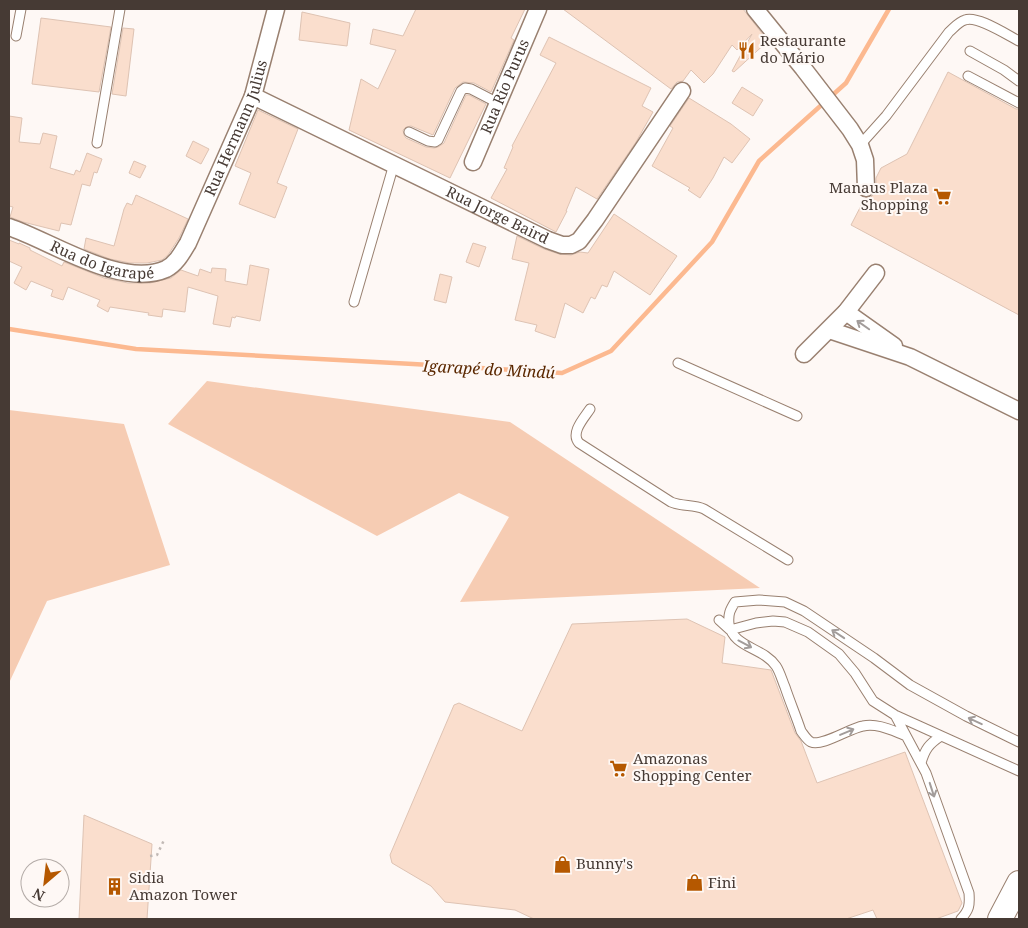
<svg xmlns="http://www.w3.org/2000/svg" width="1028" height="928" font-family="'Noto Serif',serif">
<rect width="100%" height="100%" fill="#fef8f5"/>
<!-- green -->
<path fill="#f6ccb3" d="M207 381 510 422 760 588 460 602 509 517 459 493 377 536 168 424Z
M9 410 124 424 170 565 47 601 9 683Z"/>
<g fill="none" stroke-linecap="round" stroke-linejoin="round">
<!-- stream -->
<path stroke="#fcb990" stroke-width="4.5" d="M9 329 136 349 413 364 562 373 611 351 712 242 759 161 846 83 889 9"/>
</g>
<!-- building -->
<path fill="#fadecd" stroke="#dec3b3" d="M416 9H525L511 38 514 40 491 92 474 83 463 82 455 88 433 135 411 126 406 127 403 130 404 135 406 138 426 147 434 148 438 147 444 143 466 95H469L486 104 450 178 349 130 361 79 378 89 396 50 370 44 373 29 403 36Z
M563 9H743L768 41 734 72 732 71 752 34 737 50 732 45 713 74 704 83 691 70 683 81 677 82 671 89Z
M302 12 350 23 347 46 299 40Z
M41 18 111 27 99 92 32 84Z
M123 28 134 29 126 96 112 94Z
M549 37 651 88 642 106 653 112 636 142 597 199 576 187 566 211H567L556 232 491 198 507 169 504 168 513 147 512 146 556 63 540 55Z
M948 72 1016 109H1019V315L851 225 865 198 871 197 875 193 876 188V178L881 168 907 154Z
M742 87 763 100 753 116 732 103Z
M689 98 731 124 750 139 732 163 724 157 713 178 700 198 688 190 690 188 652 166 673 128 670 126Z
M258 110 298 129 277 183 287 187 275 218 239 204 251 173 235 166Z
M9 116 22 118 19 142 40 144 43 133 57 136 50 168 74 175 76 170 80 172 87 153 102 159 97 173 94 172 90 186 82 184 71 225 61 223 59 231 23 222 10 217 13 207 9 206Z
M193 141 209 149 201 164 186 156Z
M134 161 146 166 140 178 129 173Z
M136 195 188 219 179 238 168 255 162 260 147 263H130L110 259 84 249 86 238 114 246 124 209 127 203 132 205Z
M614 214 677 256 650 295 614 271 607 287 602 285 595 299 591 297 583 313 565 303 555 338 535 331 537 325 515 320 529 263 512 259 517 236 544 249 559 254 571 255 580 252 588 253Z
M9 240 19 244V243L30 248V250L62 266 64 262 104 278 128 283H150L171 278 181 270 198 276 200 269 211 273 212 268 226 269 225 281 247 285 250 265 269 269 260 321 236 316 235 318 232 317 230 327 213 324 218 296 188 287 185 312 163 309 162 317 148 315 149 313 110 307 108 312 97 306 100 300 68 287 63 300 51 296 53 290 31 281 26 290 14 283 22 267 9 261Z
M473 243 486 247 479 267 466 262Z
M440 274 452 277 446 303 434 300Z
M687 619 725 637 722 663 771 670 795 733 801 741 817 783 905 752 962 903 958 911 936 919H877L873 910 846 919H534L515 910 445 902 431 886 392 863 390 855 454 705 459 703 522 731 572 624Z
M84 815 152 844 147 919H79Z"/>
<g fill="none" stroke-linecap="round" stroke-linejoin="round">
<defs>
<path id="lane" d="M16 36 21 9
M970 51 1004 70 1019 81
M968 76 1019 103
M409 132 428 141 435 142 438 140 461 91 465 88 471 89 498 103
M97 143 120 9
M860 145 886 116 949 32C954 28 958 22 965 20 977 15 1007 35 1019 41
M354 302 394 164
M678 363 797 416
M590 409C584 418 570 433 579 443L671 502C683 507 693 504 704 509L788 560
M719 620 730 630 756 623 773 621 785 622 808 632 839 654 855 673 873 701 895 715 1019 771
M895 715 926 773 969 893C970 906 969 910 961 919
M904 735C891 730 877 723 863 726 850 728 822 747 811 742 807 740 804 735 801 731 796 716 790 702 785 687 782 680 780 672 776 666 763 647 733 648 729 624 728 614 730 610 735 602L759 600 785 602 804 611 874 658 910 685 966 716 1019 742
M921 763C925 749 929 744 941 736"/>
<g id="street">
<path d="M755 9 803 68 850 129 860 145 865 160 866 188"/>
<path id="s1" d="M253 96 548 240 562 245H571L579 241 595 220 682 91"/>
<path id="s2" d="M473 162 538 9"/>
<path id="s3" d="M9 227C51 241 121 289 166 269 176 264 182 253 188 243L253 96 276 9"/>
<path d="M846 312 894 346"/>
<path d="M829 330 910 357 1019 411"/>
<path d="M804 354 846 312 876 273"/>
</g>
<path id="secondary" d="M1000 919 1019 883"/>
</defs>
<!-- lane casing -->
<use href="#lane" stroke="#998070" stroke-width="11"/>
<!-- street casing -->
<use href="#street" stroke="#998070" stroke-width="19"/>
<!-- secondary casing -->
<use href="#secondary" stroke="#998070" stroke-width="26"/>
<!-- path -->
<path stroke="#c1b9b5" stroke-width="2.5" stroke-dasharray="2.5 4" stroke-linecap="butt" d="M150 856 157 855 164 840"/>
<!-- lane -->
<use href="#lane" stroke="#fff" stroke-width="9"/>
<!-- street -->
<use href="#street" stroke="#fff" stroke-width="16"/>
<!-- secondary -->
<use href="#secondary" stroke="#fff" stroke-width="24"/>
</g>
<!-- one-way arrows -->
<defs><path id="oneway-shaft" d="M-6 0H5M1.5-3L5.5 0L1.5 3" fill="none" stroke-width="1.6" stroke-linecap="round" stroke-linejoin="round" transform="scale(1.25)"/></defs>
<g stroke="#a29c9a">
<use href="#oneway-shaft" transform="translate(863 325) rotate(-145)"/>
<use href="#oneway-shaft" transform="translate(838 634) rotate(-146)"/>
<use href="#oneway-shaft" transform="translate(745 644) rotate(28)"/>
<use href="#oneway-shaft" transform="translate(975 721) rotate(-155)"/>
<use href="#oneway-shaft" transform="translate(847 732) rotate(-23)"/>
<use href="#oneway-shaft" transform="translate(932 790) rotate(72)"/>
</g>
<!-- icons -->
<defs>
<symbol id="restaurant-bare" viewBox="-9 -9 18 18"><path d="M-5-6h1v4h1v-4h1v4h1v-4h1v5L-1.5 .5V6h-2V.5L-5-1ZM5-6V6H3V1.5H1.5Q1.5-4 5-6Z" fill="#b55800" stroke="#fef8f5" stroke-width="2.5" paint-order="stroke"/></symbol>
<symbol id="supermarket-bare" viewBox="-9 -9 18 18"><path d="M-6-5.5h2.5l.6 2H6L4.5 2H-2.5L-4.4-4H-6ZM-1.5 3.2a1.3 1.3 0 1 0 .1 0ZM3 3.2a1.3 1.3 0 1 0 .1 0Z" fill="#b55800" stroke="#fef8f5" stroke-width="2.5" paint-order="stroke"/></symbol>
<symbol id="shop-bare" viewBox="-9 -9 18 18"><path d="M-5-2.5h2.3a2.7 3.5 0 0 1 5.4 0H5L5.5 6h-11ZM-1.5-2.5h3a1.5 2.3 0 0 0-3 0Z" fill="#b55800" stroke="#fef8f5" stroke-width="2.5" paint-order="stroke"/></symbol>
<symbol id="building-bare" viewBox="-9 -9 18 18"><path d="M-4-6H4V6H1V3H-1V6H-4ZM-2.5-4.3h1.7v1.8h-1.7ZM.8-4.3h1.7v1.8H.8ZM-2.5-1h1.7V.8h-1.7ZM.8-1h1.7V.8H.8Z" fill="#b55800" stroke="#fef8f5" stroke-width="2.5" paint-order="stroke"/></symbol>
</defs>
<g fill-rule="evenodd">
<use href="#restaurant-bare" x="734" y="38" width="25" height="25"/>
<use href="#supermarket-bare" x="930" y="184" width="25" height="25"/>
<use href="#supermarket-bare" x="606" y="756" width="25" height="25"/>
<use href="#shop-bare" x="550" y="852" width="25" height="25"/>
<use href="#shop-bare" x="682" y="870" width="25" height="25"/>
<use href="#building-bare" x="102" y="874" width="25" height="25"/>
</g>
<g text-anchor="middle" stroke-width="4" stroke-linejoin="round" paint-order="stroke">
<!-- poi labels -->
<g font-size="15" fill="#463a34" stroke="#fef8f5" text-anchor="start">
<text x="760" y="46">Restaurante<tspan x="760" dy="17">do Mário</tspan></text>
<text x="928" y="193" text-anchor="end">Manaus Plaza<tspan x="928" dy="17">Shopping</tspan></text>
<text x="633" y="764">Amazonas<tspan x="633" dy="17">Shopping Center</tspan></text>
<text x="576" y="869">Bunny's</text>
<text x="129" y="883">Sidia<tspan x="129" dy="17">Amazon Tower</tspan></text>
<text x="708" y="888">Fini</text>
</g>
<!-- street labels -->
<g font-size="15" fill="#463a34" stroke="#fef8f5">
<text dy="5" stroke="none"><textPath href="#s2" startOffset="82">Rua Rio Purus</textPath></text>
<text dy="5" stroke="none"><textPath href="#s3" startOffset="326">Rua Hermann Julius</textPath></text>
<text dy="5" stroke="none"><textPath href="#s1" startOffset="272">Rua Jorge Baird</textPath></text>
<text dy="5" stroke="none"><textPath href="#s3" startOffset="100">Rua do Igarapé</textPath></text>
</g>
<!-- water labels -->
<g font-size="16" font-style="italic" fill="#5b2800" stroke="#fef8f5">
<text transform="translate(489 369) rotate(3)" y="6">Igarapé do Mindú</text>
</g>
</g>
<!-- border -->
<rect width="1028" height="928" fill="none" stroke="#463a34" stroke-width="20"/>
<!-- north arrow -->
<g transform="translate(45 883) rotate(208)"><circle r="24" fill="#fef8f5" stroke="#b4aca8"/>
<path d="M0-4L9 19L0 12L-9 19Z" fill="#b55800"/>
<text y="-8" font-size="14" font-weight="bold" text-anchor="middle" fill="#463a34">N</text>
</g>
</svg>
